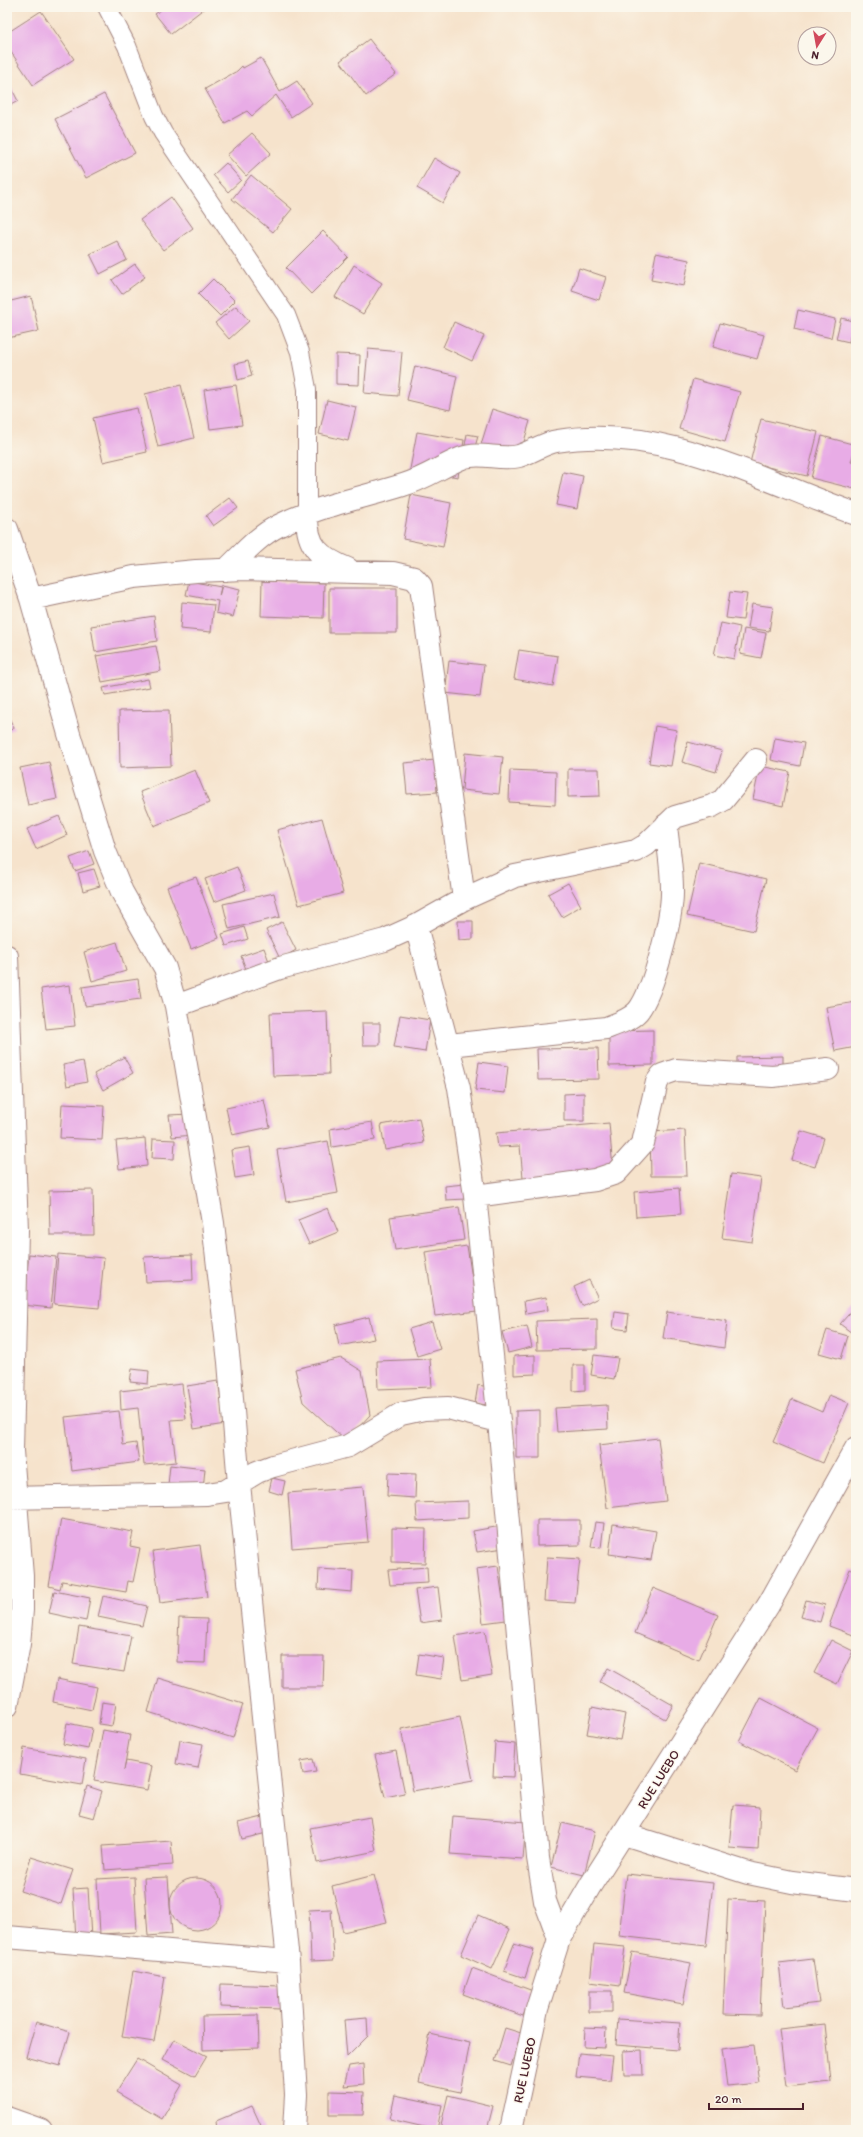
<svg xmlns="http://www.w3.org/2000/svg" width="863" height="2137" font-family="Itim,sans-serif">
<rect width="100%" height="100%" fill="#fbf7ec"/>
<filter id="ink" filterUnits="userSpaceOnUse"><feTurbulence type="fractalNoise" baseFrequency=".025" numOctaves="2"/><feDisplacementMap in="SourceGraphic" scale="8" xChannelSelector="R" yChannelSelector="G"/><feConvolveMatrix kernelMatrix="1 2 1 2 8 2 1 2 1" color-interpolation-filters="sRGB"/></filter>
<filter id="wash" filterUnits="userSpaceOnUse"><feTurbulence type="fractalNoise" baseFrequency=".012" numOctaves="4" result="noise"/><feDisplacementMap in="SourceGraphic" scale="16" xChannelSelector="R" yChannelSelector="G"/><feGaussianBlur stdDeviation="0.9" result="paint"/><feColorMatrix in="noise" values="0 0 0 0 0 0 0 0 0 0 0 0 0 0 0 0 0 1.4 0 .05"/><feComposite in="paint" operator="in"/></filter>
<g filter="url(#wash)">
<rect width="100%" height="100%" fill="#f6e3cc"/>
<g id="blocks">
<!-- building -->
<path fill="#e8ace6" d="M165 7H206L171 34 155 14Z
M41 11 74 59 33 85 7 46V33Z
M369 39 396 74 366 96 340 61Z
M261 58 280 92 297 81 312 103 291 117 276 95 252 116 247 111 225 123 205 89 237 71 242 66 243 68Z
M7 79 18 101 7 107Z
M104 94 135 153 86 178 55 119Z
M252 133 271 153 246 176 227 155Z
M434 158 460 173 443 203 417 188Z
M226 163 241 180 228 192 213 175Z
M251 175 292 209 273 232 232 199Z
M171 197 193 228 163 250 140 220Z
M323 231 348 257 311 294 286 268Z
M117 241 127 260 100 274 90 254Z
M656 253 689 260 684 286 651 280Z
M135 264 145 277 122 294 112 280Z
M354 265 382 283 363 314 335 297Z
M579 268 606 277 599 300 572 291Z
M213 279 235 301 220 316 198 294Z
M31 296 39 331 8 338 7 302Z
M236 306 249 321 229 339 215 323Z
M798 310 835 319 831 338 794 329Z
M841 318 854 321 849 342 836 339Z
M454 322 484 336 472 361 443 347Z
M720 323 764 335 757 359 713 347Z
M368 349 402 352 398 396 364 393Z
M336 354 360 355 359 385 336 384Z
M248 361 252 376 238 380 235 364Z
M415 366 457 376 450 410 407 400Z
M693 379 740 392 725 442 679 429Z
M181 385 194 438 158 447 145 394Z
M236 385 242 425 210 429 204 390Z
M327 400 356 407 348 441 319 434Z
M137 408 147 452 103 462 93 418Z
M492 409 530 421 517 466 478 454Z
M761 419 818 432 807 476 750 463Z
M417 432 464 440 458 477 410 469Z
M467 434 478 436 475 447 465 445Z
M822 436 856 445 851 462 856 463 855 489 811 478Z
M563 472 583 476 577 509 556 505Z
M411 495 451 503 443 547 403 539Z
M230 498 238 508 213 526 206 516Z
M189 581 221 587 219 596 222 585 240 589 233 617 216 613 218 601 186 595Z
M262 581 324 583 323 618 261 616Z
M329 588H397V633H329Z
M730 592 747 594 743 620 726 618Z
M182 602 214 605 211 632 180 629Z
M752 604 773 607 769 631 748 628Z
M154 616 157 641 95 652 91 626Z
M721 623 740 627 734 659 714 655Z
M744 629 766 633 761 658 740 654Z
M156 646 161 671 102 682 96 656Z
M519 650 558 656 553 686 514 679Z
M449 661 484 665 480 697 445 693Z
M148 679 150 687 105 695 103 688Z
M169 710 171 766 120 768 119 711Z
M7 714 14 728 7 732Z
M655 726 677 730 671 766 649 763Z
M775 738 804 743 800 766 771 760Z
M688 742 722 751 716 772 682 762Z
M465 753 503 757 499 794 462 790Z
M435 760 437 792 407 794 404 763Z
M49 762 57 799 28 805 20 768Z
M760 766 790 772 783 806 753 799Z
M568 769H599L600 796 568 797Z
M195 770 209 803 154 826 140 792Z
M510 770 556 772 555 805 509 802Z
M59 816 67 835 36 849 27 829Z
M322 818 343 893 299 905 277 830Z
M89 851 94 864 75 871 70 858Z
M699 863 766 879 754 931 687 916Z
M237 867 246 890 214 902 205 879Z
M94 869 100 886 83 891 78 873Z
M196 877 219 938 191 949 167 887Z
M568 883 581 906 562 917 548 894Z
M274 893 280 917 229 929 223 904Z
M458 921H473V939L459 940Z
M282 922 296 950 280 959 266 930Z
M244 927 248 939 226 946 222 934Z
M117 942 126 971 92 981 84 952Z
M264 948 270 964 247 972 241 956Z
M138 979 141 999 85 1006 82 987Z
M70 985 75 1026 46 1029 41 989Z
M856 1002V1047L835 1051 826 1007Z
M327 1011 329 1074 273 1076 270 1013Z
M400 1015 430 1020 425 1052 394 1047Z
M362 1023H380V1045H363Z
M653 1030V1065L609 1066V1031Z
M598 1048 599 1079 538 1080 537 1049Z
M783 1056V1075L737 1076V1057Z
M124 1057 133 1073 103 1090 94 1074Z
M83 1061 87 1082 67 1086 63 1065Z
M479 1062 508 1066 505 1093 475 1090Z
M584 1093V1121H564V1094Z
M264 1100 270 1127 232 1135 226 1108Z
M62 1104 104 1106 102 1140 60 1138Z
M190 1114 193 1135 172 1137 169 1115Z
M419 1118 424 1143 385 1150 381 1125Z
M372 1122 375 1140 332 1147 330 1129Z
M609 1123 614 1181 524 1189 520 1146 498 1147 496 1133Z
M685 1130 687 1176H651L650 1132Z
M801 1131 824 1138 815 1167 792 1160Z
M145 1138 147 1166 119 1169 116 1141Z
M153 1139 175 1140 174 1159 152 1158Z
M328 1141 338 1193 286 1202 277 1150Z
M250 1147 254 1175 235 1178 231 1150Z
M731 1174 761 1178 752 1242 722 1238Z
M464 1184 466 1199 446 1200 445 1186Z
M679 1188 681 1214 636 1217 634 1192Z
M93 1190 94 1235H50L49 1191Z
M459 1207 464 1240 395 1250 390 1217Z
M328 1208 338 1232 309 1244 298 1220Z
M467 1246 477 1311 435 1316 425 1252Z
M29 1254 56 1257 51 1308 23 1305Z
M58 1254 104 1258 99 1308 54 1304Z
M192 1255 193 1280 146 1282 144 1257Z
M589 1280 598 1298 582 1306 574 1287Z
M546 1297 548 1310 526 1314 524 1301Z
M856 1306V1329L852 1333 840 1324Z
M615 1312 629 1314 627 1330 613 1328Z
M667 1312 727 1321 724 1348 663 1338Z
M369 1317 374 1339 339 1346 335 1325Z
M597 1319V1349L537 1350 536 1321Z
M432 1322 440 1349 417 1356 409 1329Z
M527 1326 532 1347 508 1353 502 1332Z
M827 1330 848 1336 841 1359 819 1353Z
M535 1355V1374L514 1375V1356Z
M594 1355 618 1358 614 1379 591 1375Z
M341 1358 362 1371 370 1415 346 1441 303 1402 295 1369Z
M430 1359 432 1387 378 1389 377 1361Z
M573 1365H585V1390L573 1391Z
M132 1369 149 1371 148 1384 130 1382Z
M218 1381 225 1424 194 1429 187 1386Z
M182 1384 186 1419 171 1420 176 1462 144 1465 138 1408 121 1410 120 1391Z
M478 1385 494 1388 491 1406 475 1403Z
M829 1395 849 1403 823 1463 773 1442 792 1399 822 1412Z
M607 1405 608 1429 557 1432 555 1408Z
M540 1410V1458H516V1411Z
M119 1411 123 1445 136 1443 139 1462 72 1471 65 1417Z
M658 1438 666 1501 607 1508 599 1445Z
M170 1465 205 1469 203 1489 168 1485Z
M388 1473 416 1474 415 1498 387 1496Z
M272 1478 285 1481 282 1495 269 1491Z
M363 1487 368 1542 292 1548 288 1493Z
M468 1501V1518L417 1521 416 1503Z
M61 1519 133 1532 130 1546 140 1548 133 1582 128 1581 126 1592 62 1581 60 1589 49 1586Z
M537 1520H580V1545L537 1546Z
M595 1522 604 1523 601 1548 591 1547Z
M613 1524 656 1531 651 1560 609 1554Z
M501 1526 504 1548 477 1552 473 1531Z
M392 1528 426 1529 425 1563 392 1562Z
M200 1545 207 1597 160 1603 153 1551Z
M547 1557 580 1559 575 1603 544 1601Z
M498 1566 506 1620 483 1623 476 1569Z
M427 1567 428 1583 390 1585 388 1570Z
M319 1569 353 1571 352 1592 318 1589Z
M850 1569 856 1572V1636L829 1626Z
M438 1587 442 1620 420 1623 415 1590Z
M653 1588 718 1615 699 1660 635 1633Z
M54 1591 90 1598 86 1621 49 1613Z
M103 1596 147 1606 142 1626 98 1617Z
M806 1600 825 1605 820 1622 801 1617Z
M179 1618 207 1619 205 1663 177 1662Z
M79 1627 131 1636 124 1672 73 1664Z
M485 1631 492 1675 462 1680 455 1636Z
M831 1640 853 1651 837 1684 814 1673Z
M419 1654 444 1658 441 1679 416 1675Z
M282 1656H324L323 1687H282Z
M608 1668 673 1705 665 1719 600 1682Z
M158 1678 243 1704 233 1738 148 1712Z
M57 1679 97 1687 92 1710 53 1702Z
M761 1698 818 1728 795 1770 739 1741Z
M102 1702 116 1704 112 1726 99 1724Z
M592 1707 625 1714 620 1740 587 1734Z
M460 1717 473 1780 413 1791 401 1729Z
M67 1723 92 1728 88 1749 63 1744Z
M103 1730 130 1735 124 1770 126 1761 152 1766 147 1790 94 1781Z
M180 1740 203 1744 198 1768 176 1764Z
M495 1742 515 1744 513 1777 493 1776Z
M24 1748 86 1759 82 1785 20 1774Z
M396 1751 405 1794 385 1798 375 1755Z
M313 1759 316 1772 303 1774 301 1761Z
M87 1786 102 1791 94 1818 79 1814Z
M733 1805 760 1807 758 1850 729 1848Z
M267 1816 271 1832 242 1839 238 1823Z
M453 1816 526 1822 523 1859 450 1854Z
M370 1817 376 1851 317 1863 310 1828Z
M562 1823 595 1831 584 1875 551 1867Z
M171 1841 173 1865 105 1870 103 1846Z
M31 1857 73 1870 61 1904 20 1891Z
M626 1874 713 1883 706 1946 619 1936Z
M374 1875 387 1922 343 1932 332 1886Z
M134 1877 137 1932 100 1934 97 1879Z
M168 1877 172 1934 148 1936 144 1878Z
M170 1904a26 26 0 1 1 52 0a26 26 0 1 1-52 0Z
M88 1888 91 1938 76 1939 73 1889Z
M728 1899 765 1901 760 2015 723 2014Z
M331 1909 334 1960 311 1961 309 1910Z
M478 1915 510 1929 492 1969 461 1955Z
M514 1944 534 1950 525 1978 504 1971Z
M594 1944 625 1947 620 1986 590 1982Z
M632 1952 691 1963 683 2004 624 1993Z
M813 1959 819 2003 784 2007 779 1963Z
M472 1968 533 1991 523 2016 463 1994Z
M133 1971 165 1977 154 2042 122 2037Z
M221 1984 281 1986V2009L220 2007Z
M589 1991H612V2012H589Z
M258 2015 259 2048 203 2050 202 2016Z
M367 2018 368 2036 347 2057 344 2020Z
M618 2019 680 2023 678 2050 616 2045Z
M36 2022 70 2032 60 2066 26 2057Z
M825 2024 831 2082 786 2087 779 2029Z
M505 2028 521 2033 511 2066 495 2061Z
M585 2028 606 2029 605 2048 584 2047Z
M430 2034 470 2043 460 2092 419 2083Z
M174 2039 207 2056 195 2076 163 2059Z
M754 2045 759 2083 727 2086 722 2049Z
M642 2050 643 2075H624L623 2051Z
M579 2053 613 2056 610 2080 576 2077Z
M137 2059 182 2085 162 2119 116 2092Z
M363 2064 364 2084 344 2086 349 2066Z
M329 2091 364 2092 363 2115H329Z
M395 2095 442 2105 437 2130 390 2119Z
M448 2095 493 2106 487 2130 440 2129Z
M252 2106 263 2130H217L216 2121Z"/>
</g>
</g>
<g filter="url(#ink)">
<use href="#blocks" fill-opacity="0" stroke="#a0817c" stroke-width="1"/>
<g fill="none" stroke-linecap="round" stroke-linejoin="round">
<defs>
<path id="lane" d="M107 7 127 46 154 116 163 133 286 315 300 352 307 389V513"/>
<path id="street" d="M307 513C306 547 319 557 348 569
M7 529 31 599 69 734 105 851 122 892 165 968 176 1006 213 1223 229 1362 239 1484 288 1961 296 2095 294 2130
M226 570C242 555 258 536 278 526 317 506 362 498 403 485 424 479 442 466 462 458 480 451 500 461 519 456 532 452 544 443 557 441 661 423 760 480 856 514
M31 599 134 577 196 571 244 569 393 573 414 578 421 586 464 899
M416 926 459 1088 475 1196 499 1421 538 1858 545 1901 559 1939
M7 956 17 1230 12 1451 22 1576V1610L19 1644 7 1706
M176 1006 280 968 385 940 416 926 464 899 515 876 636 851 646 845 675 817 712 806 723 800 756 760
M449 1045 606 1028C617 1024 630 1020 638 1011 654 991 673 915 672 889 672 868 668 846 666 825
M475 1196 595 1180 616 1173 643 1143 657 1082 662 1075 676 1070 773 1076 828 1069
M7 1498 207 1494 226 1491 257 1472 273 1466 348 1446 401 1414 424 1409 448 1408 499 1421
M624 1834 748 1873 792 1882 856 1890
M7 1937 288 1961
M7 2118 41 2130"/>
<path id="secondary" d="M511 2130 537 2009 559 1939 590 1886 769 1604 856 1448"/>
</defs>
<!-- lane casing -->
<use href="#lane" stroke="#a0817c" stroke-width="20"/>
<!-- street casing -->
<use href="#street" stroke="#a0817c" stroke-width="24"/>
<!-- secondary casing -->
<use href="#secondary" stroke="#a0817c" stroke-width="24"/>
<!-- lane -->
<use href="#lane" stroke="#fff" stroke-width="18"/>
<!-- street -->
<use href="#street" stroke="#fff" stroke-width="22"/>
<!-- secondary -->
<use href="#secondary" stroke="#fff" stroke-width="22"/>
</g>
</g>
<g text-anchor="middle" stroke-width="3" stroke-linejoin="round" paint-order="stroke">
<!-- street labels -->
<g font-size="13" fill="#4a1f2b" stroke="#fbf7ec">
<text transform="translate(658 1779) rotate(-58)" y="5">RUE LUEBO</text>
<text transform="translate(524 2070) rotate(-78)" y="5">RUE LUEBO</text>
</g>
</g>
<!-- margin -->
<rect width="863" height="2137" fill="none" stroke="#fbf7ec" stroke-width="24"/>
<!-- north arrow -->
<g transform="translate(817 46) rotate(191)"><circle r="19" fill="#fbf7ec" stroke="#b4a19f"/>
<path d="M0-3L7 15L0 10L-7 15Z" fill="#d1495b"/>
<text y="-6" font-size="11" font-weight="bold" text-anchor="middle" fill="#4a1f2b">N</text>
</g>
<!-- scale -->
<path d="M709 2103v6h94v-6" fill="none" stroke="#4a1f2b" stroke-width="2"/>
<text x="715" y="2103" font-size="12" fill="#4a1f2b" stroke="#fbf7ec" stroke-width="3" paint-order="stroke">20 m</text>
</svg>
